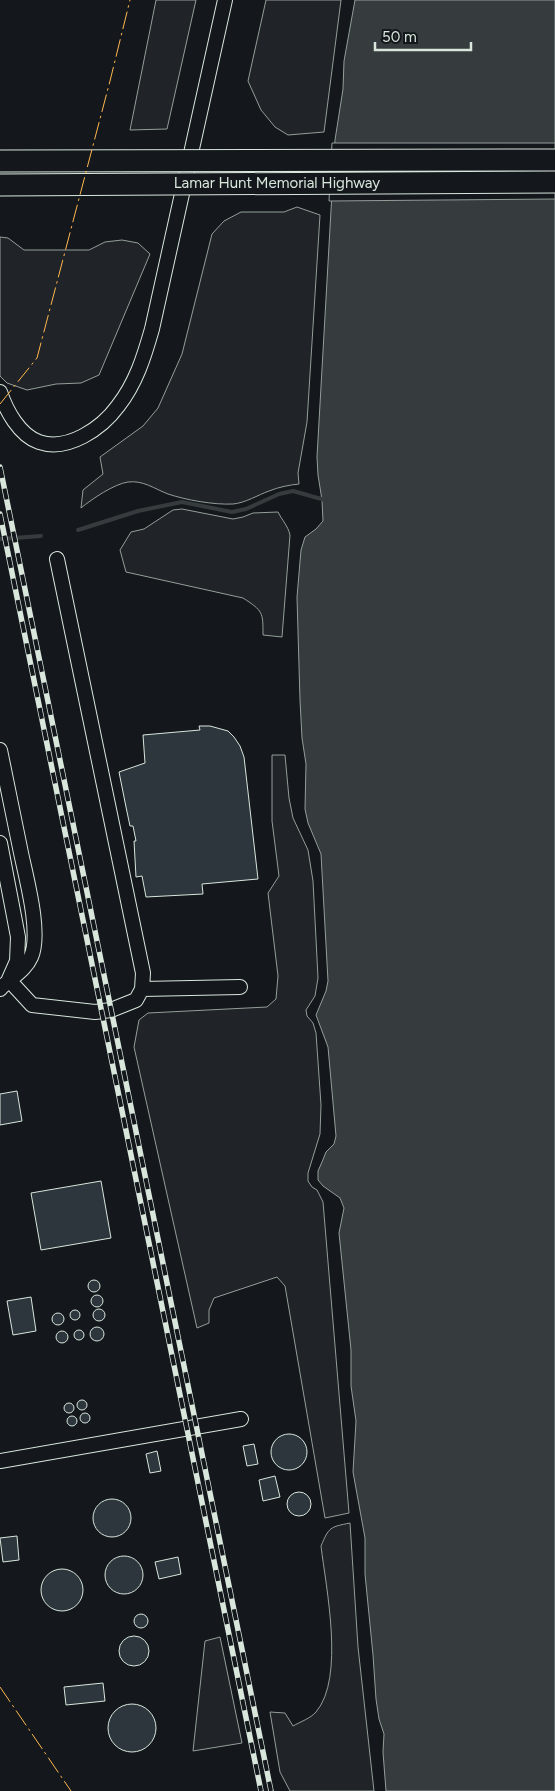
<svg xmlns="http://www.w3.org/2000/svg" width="555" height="1791" font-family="Figtree,sans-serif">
<rect width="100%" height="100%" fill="#14181c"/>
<!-- green -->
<path fill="#202428" stroke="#939e99" d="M156 0H196L167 129 130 130Z
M266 0H341L324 132 288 135 275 127 261 110 248 81Z
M297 207 320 215 307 422 298 473 299 484C289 485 279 487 269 491 258 495 245 503 233 504 214 505 186 500 168 494 155 489 143 480 128 482 114 484 92 499 81 508L83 490 103 474 100 457 143 426 158 408 182 354 212 234 224 221 241 212H284Z
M0 237 8 238 24 250H89L105 242 122 240 138 243 150 254 99 375 81 383 56 384 27 390 7 383 0 376Z
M182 509 233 519 243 517 253 513 278 512C282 520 288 526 290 535L282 637 263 635C263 612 263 611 243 598L126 572 120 550 131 532 144 529 173 510Z
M272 755H285L289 798 293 818 308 850 313 881 318 978 315 996 306 1010 307 1016 313 1023 316 1033 321 1105 320 1134 308 1173V1181L312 1187 317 1190 323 1202 349 1513 325 1518 285 1286 277 1277 214 1298 209 1310V1323L197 1328 134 1047 139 1020 148 1013 267 1007 276 999 278 976 268 893 279 876 272 821Z
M350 1523 358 1647 374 1791H290L280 1772 270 1712 285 1713 293 1726C300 1722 311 1718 316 1712 345 1678 326 1588 321 1546 329 1527 330 1527 350 1523Z
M220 1637 242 1743 193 1751 205 1641Z"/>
<!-- water -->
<path fill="#363b3e" stroke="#939e99" d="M355 0H555V1791H386L383 1752 384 1734 379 1719 376 1699 373 1655 365 1574V1538L353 1472 356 1421 351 1386V1350L339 1233 344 1208 340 1198 323 1186 318 1180V1171L322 1162 326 1152 334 1144 336 1136 328 1047 316 1015 326 991 328 981 321 854 308 823 305 809 306 764 302 738 300 700 297 597 301 550 305 537 316 529 323 521 322 500 318 475 317 457 335 140 343 89 344 61Z"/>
<!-- pier -->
<path fill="#14181c" stroke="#939e99" d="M332 143H555V199L329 201Z"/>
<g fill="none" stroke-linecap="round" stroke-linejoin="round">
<!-- stream -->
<path stroke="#363b3e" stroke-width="4" d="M78 530 138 511 182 502 232 512 246 509 279 494 293 491 325 500
M0 539 41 536"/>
</g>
<!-- building -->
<path fill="#2c363c" stroke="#d8e6dc" d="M199 726H210L228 731 234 737 240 746 244 757 258 879 202 884 203 894 146 897 142 876 136 877 134 841H136L133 826H130L126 807 119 772 145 763 143 735 200 730Z
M17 1091 22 1121 0 1125V1094Z
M101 1181 111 1238 41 1250 31 1193Z
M88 1286a6 6 0 1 1 12 0a6 6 0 1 1-12 0Z
M91 1301a6 6 0 1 1 12 0a6 6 0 1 1-12 0Z
M31 1297 36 1331 13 1335 7 1301Z
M93 1315a6 6 0 1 1 12 0a6 6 0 1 1-12 0Z
M70 1315a5 5 0 1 1 10 0a5 5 0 1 1-10 0Z
M52 1319a6 6 0 1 1 12 0a6 6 0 1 1-12 0Z
M90 1334a7 7 0 1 1 14 0a7 7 0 1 1-14 0Z
M74 1335a5 5 0 1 1 10 0a5 5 0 1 1-10 0Z
M56 1337a6 6 0 1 1 12 0a6 6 0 1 1-12 0Z
M77 1405a5 5 0 1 1 10 0a5 5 0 1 1-10 0Z
M64 1408a5 5 0 1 1 10 0a5 5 0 1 1-10 0Z
M80 1418a5 5 0 1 1 10 0a5 5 0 1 1-10 0Z
M67 1421a5 5 0 1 1 10 0a5 5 0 1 1-10 0Z
M271 1452a18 18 0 1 1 36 0a18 18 0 1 1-36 0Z
M254 1444 258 1464 247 1466 243 1446Z
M157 1451 161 1471 150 1473 146 1454Z
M275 1476 280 1497 263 1501 259 1480Z
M287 1504a12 12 0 1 1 24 0a12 12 0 1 1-24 0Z
M93 1518a19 19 0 1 1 38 0a19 19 0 1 1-38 0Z
M17 1536 19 1560 3 1562 0 1538Z
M105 1575a19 19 0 1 1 38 0a19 19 0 1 1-38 0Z
M178 1557 181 1574 159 1579 155 1562Z
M41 1590a21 21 0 1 1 42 0a21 21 0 1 1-42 0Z
M134 1621a7 7 0 1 1 14 0a7 7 0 1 1-14 0Z
M119 1651a15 15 0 1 1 30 0a15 15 0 1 1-30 0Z
M103 1683 105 1701 66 1705 64 1687Z
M108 1728a24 24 0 1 1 48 0a24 24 0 1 1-48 0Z"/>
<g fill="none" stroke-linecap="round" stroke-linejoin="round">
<defs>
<path id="minor" d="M0 392C6 410 19 435 39 442 68 452 102 428 118 406 136 383 144 357 152 329L225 0
M0 750C7 783 13 815 20 848 25 874 42 932 31 957 25 971 10 978 0 989
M0 843 18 937 17 961 9 979
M9 980 32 1005 95 1012 111 1010 136 1000 142 989 143 973 57 559
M142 989 240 987
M0 1461 241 1419"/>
</defs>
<!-- minor casing -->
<use href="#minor" stroke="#d8e6dc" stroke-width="16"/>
<!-- minor -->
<use href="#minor" stroke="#14181c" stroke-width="14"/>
<defs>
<path id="rail" d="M0 467 271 1791
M0 514 261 1791"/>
</defs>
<!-- rail casing -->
<use href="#rail" stroke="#d8e6dc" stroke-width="5.5"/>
<!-- rail -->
<use href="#rail" stroke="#14181c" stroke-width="4" stroke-dasharray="11" stroke-linecap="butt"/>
<defs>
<path id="highway-bridge" d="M0 161 555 160
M0 185 555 182"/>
</defs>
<!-- highway-bridge casing -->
<use href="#highway-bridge" stroke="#d8e6dc" stroke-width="23" stroke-linecap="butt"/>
<!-- highway-bridge -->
<use href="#highway-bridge" stroke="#14181c" stroke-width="21"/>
<!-- power -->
<path stroke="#ffb74d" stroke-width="1" stroke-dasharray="18 4 2.5 4" stroke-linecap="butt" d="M0 404 37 358 110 81 130 0
M0 1687 71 1791"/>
</g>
<g text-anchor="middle" stroke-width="4" stroke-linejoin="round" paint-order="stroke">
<!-- street labels -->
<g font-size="15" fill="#d8e6dc" stroke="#14181c">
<text x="277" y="188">Lamar Hunt Memorial Highway</text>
</g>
</g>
<!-- scale -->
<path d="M375 42v8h96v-8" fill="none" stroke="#d8e6dc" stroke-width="2.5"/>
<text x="382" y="42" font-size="15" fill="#d8e6dc" stroke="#14181c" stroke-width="4" paint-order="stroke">50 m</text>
</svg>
